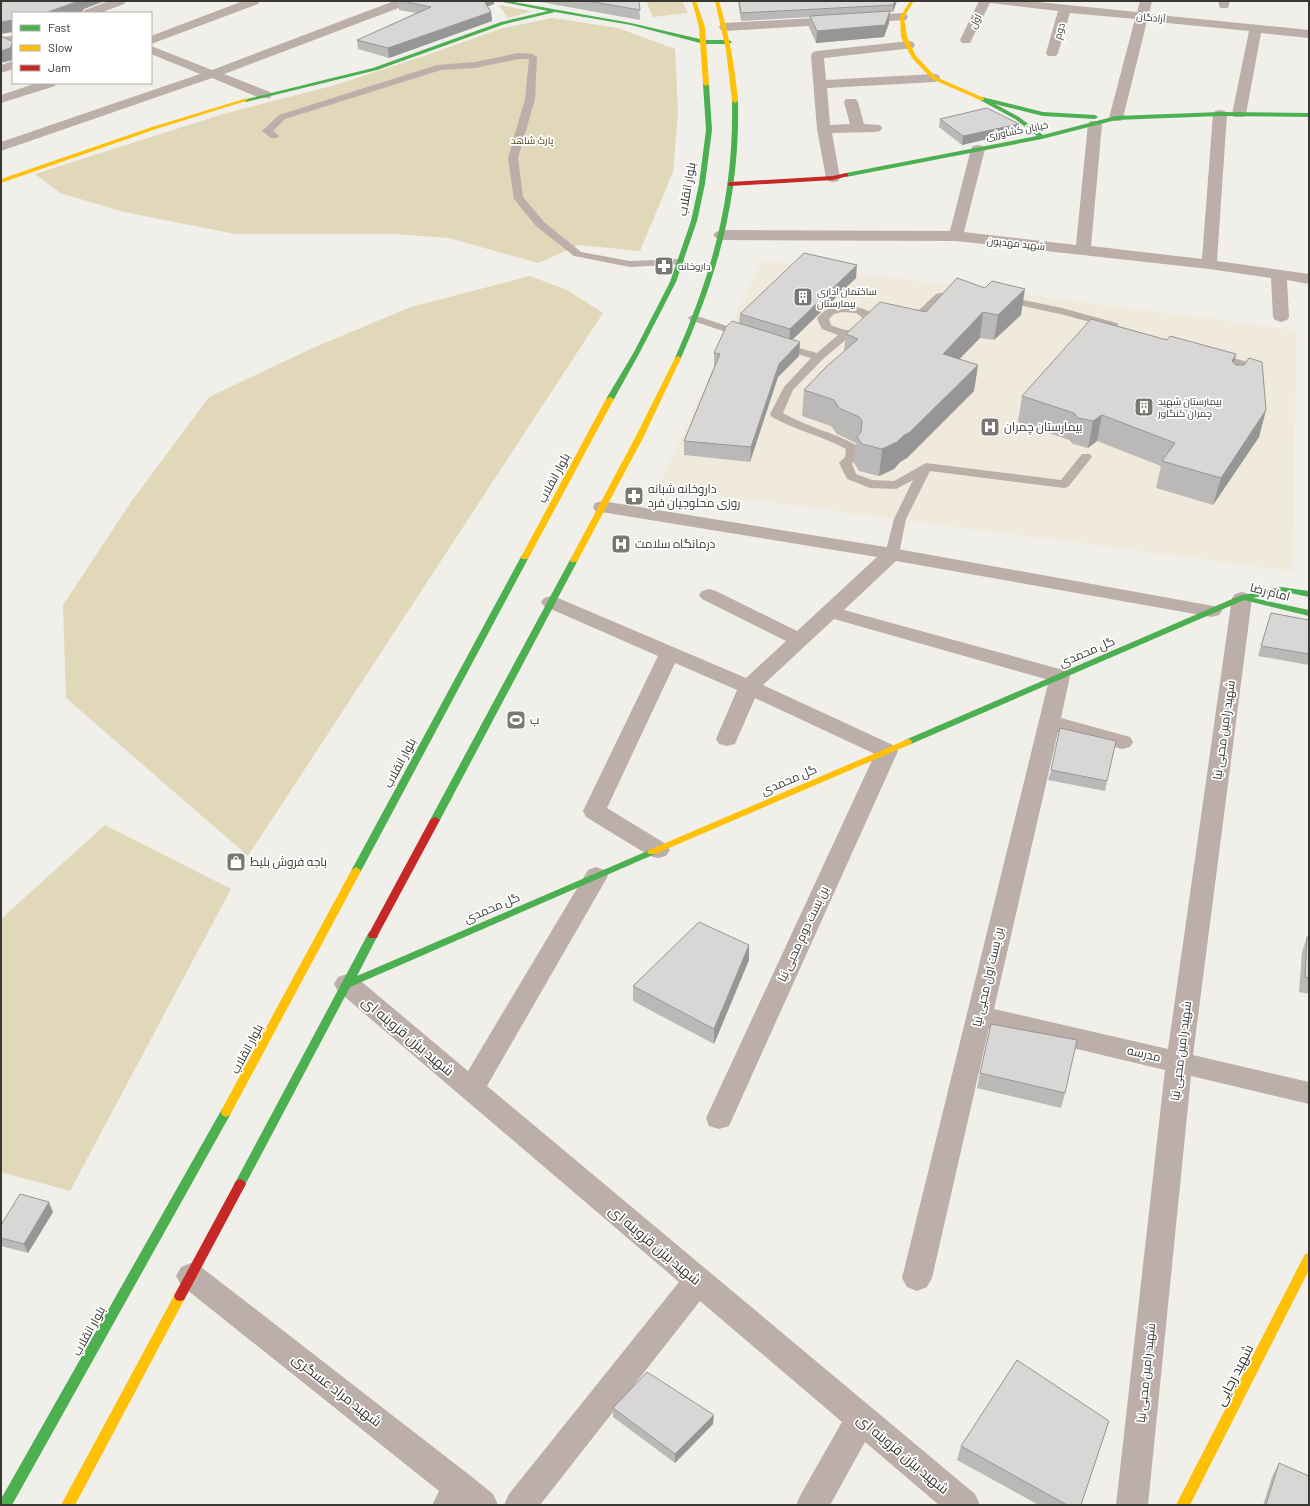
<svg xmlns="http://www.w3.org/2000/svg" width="1310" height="1506" font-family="Barlow,Cairo,sans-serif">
<rect width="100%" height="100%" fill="#f0efea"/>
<!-- medical -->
<path fill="#f0eadc" d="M761 260 1297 330 1292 571 658 488Z"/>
<!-- green -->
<path fill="#e0d8b9" d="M646 1H682L688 13 653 17Z
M499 5 532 11 508 18Z
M553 18 618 28 675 49 678 113 673 172 640 251 579 245 538 263 449 238 396 234H235L124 212 60 193 35 174 223 114 335 85 430 54 503 28Z
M530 276 567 290 603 313 248 856 66 698 63 605 131 502 209 397 315 347 411 307Z
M105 825 231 889 70 1191 1 1172V919Z"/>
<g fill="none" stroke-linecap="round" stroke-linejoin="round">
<!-- lane -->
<path fill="#bcaea9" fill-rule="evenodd" d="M518 53 533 54 537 57 535 99 518 158 523 197 544 222 581 252 630 261 680 259 684 260 685 262 684 264 630 267 574 256 536 226 514 199 508 158 525 99 529 59H518L475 68 441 70 285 119 273 131 279 136 277 138H271L262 131 279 115 437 65 475 62Z
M940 293H960L965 296 960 299H943L912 328H904L902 326 904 324 936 294Z
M1004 296 1062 308 1117 323 1119 325 1113 328 1060 314 1000 301 999 299Z
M842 306C857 306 870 308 879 321L875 329 870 333 860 336 849 337 823 359 793 390 783 413C806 427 833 432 856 445L858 448 857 458 852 464 856 474 872 480 894 481 926 463 1061 480 1082 454H1090L1092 457 1068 487 1064 488 930 471 906 519 899 554 897 557H887L885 554 894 519 913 480 896 489 870 488 847 479 839 463 845 457 846 449C822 436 795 430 772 417L770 414 784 387 811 358 777 348 775 346 777 344 781 343 817 353 838 335 822 329 817 319C823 309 831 307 842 306ZM842 312 856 313 867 321C862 336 842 330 831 325L829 319 834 314Z
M694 315 748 333 750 335 744 338 690 320 688 318 690 316Z
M1216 353 1251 363 1253 365 1241 382H1233L1231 380 1240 367 1212 358 1210 356 1212 354Z"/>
<!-- street -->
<path fill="#bcaea9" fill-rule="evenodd" d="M109 1H126L124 4 100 13H83L85 10Z
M243 1H260L258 4 151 44V36Z
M394 1H411L409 4 224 74 270 92 272 95 270 98H260L212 78 1 151V142L200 74 151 54V46L212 70Z
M979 1H1028L1137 12 1140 1H1152L1149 14 1309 30V38L1261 33 1246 114 1244 117H1234L1232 114 1249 31 1147 21 1123 118 1121 121H1111L1109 118 1135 19 1070 13 1058 53 1056 56H1048L1046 53 1058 11 990 3 970 43H962L960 40Z
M1218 1H1230L1228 8H1220Z
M902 13 906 14 908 17 906 20 725 31 721 30 719 27 721 24 725 23Z
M13 36V44L1 45V37Z
M909 41 913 42 915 45 913 48 824 58 826 80 934 74 939 75 940 78 939 81 934 82 827 88 830 125 850 124 844 102 846 99H856L858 102 864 124 880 125 882 128 880 131 875 132 832 133 840 178 838 181 833 182 828 181 826 178 817 129 811 55 813 52 817 51Z
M13 61V69L1 73V65Z
M37 83H56L55 86 1 103V95Z
M1220 110 1225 111 1227 114 1217 261 1309 274V284L1287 280 1289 317 1287 320 1281 322 1275 320 1273 317 1271 278 1209 269 956 241 721 240 716 238 713 235 716 232 721 230 950 231 971 149 973 146 978 145 983 146 985 149 964 232 1076 245 1088 124 1090 121H1100L1102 124 1091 246 1202 259 1213 114 1215 111Z
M602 501 892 548 1219 607 1222 611 1219 615 1212 617 896 561 844 610 1067 671 1070 676 1061 718 1130 737 1133 742 1130 747 1122 749 1058 732 994 1009 1168 1049 1232 598 1235 594 1242 592 1249 594 1252 598 1193 1055 1309 1082V1104L1191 1076 1148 1505H1116L1165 1070 989 1028 932 1278 927 1287 917 1291 907 1287 902 1278 1049 680 834 619 763 685 895 746 898 751 729 1126 719 1129 709 1126 706 1118 875 754 755 698 735 744 727 746 719 744 716 739 737 690 675 663 607 808 666 844 670 850 666 856 658 858 650 856 586 817 583 811 658 656 544 606 541 602 544 598 551 596 558 598 746 678 786 641 702 599 699 595 702 591 709 589 716 591 797 631 877 557 595 511 593 507 595 503Z
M596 867 604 870 608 876 487 1086 975 1494 980 1505H939L865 1442 830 1505H796L801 1494 842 1422 700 1301 540 1505H504L509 1494 679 1282 338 991 334 984 338 977 347 974 356 977 468 1071 588 870Z
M191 1263 201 1267 472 1477 493 1494 498 1505H432L439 1491 181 1285 176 1276 181 1267Z"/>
<!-- fast -->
<path fill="#4caf50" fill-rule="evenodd" d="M498 1H508L631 23 704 40H729L732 42 729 44H704L631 25 555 12 505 24 377 70 246 102 243 100 373 68 501 22 548 11Z
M706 82 709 84 712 130 705 184 697 221 676 282 640 352 614 399 612 400H608L606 399 634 352 670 282 691 221 699 184 706 130 703 84Z
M982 97 1043 112 1095 115 1098 117 1095 119 1043 116 995 104 1019 117 1043 135 1116 116 1220 112 1309 113V117L1220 116 1116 120 1042 139 846 177 843 175 846 173 1037 136 1015 119 980 100V98Z
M735 99 738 101C740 196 719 271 681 358L678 360 675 358C713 271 734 196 732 101Z
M522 555H528L529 557 361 871 359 873H353L351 871Z
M571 558H577L578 560 440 820 438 822H432L430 820Z
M1281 587 1309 591V597L1281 591 1253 598 1309 610V616L1244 600 911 744 908 745 904 742 905 740 1239 596Z
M652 849 655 850 657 852 655 854 350 987 244 1187 240 1189 236 1187 234 1184 236 1181 369 932H377L378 935 357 976Z
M226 1107 230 1109 231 1112 230 1115 12 1505H1V1499L222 1109Z"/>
<!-- slow -->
<path fill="#ffc107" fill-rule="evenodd" d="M692 1H696L705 27 709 84 706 86 703 84 699 27Z
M715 1H719C729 34 735 67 738 101L735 103 732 101 726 50Z
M910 1H914L904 17 907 37 916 56 936 77 984 98V100H980L932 79 912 58 901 37 900 17Z
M244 99 249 100 156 129 1 183V179L152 127Z
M678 356 681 358 643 438 578 560 577 562H571L570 560 635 438 675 358Z
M610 397 614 399 529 557 528 559H522L521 557 606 399Z
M908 739 911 740 912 742 911 744 655 854H649L647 852 649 850Z
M356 867 359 869 361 871 230 1115 226 1117 222 1115 221 1112 222 1109 351 871 353 869Z
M1309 1253V1270L1190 1505H1176L1305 1254Z
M180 1291 184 1292 186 1296 184 1300 75 1505H61L176 1292Z"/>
<!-- jam -->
<path fill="#c62828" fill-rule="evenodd" d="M846 173 848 174V176L833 180 730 186 727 184 730 182 833 176Z
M435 817 440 820 378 935 377 938H369L368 935 430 820Z
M240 1179 244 1181 246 1184 184 1300 180 1301 176 1300 174 1296 176 1292 236 1181Z"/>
</g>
<!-- wall -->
<path fill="#bab9b8" d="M398 1H494V4L488 6 491 12 492 21 389 58 358 49 357 40 416 13 399 10Z
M535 1H639L640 20Z
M738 1H897L893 12H890L889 23 884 37 816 43 809 27 810 17 741 21Z
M940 119 1019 124 1017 132 962 145 939 127Z
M856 278 792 340 800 342 799 356 778 377 750 462 684 455V441L714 367V353L739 323 740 314Z
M957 278 1021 315 994 340 980 338 959 359 978 365 974 391 907 458 900 462 894 469 879 476 859 471 854 463 856 443 837 434 831 426 802 416 804 390 844 351 846 334 926 312Z
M1167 340 1236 354 1234 363 1266 410 1259 437 1213 505 1156 488 1161 466 1097 441 1088 448 1073 444 1069 440 1018 422 1022 396Z
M1271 613 1309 620V665L1258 656Z
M1051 770 1107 781 1105 791 1048 780Z
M1307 937H1309V994L1299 992 1302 952Z
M749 960 714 1044 633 1001V986Z
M980 1073 1065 1093 1061 1108 977 1088Z
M53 1212 28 1253 1 1246V1225Z
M613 1408 713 1424 675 1463 613 1417Z
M961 1446 1081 1505H1039L957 1460Z
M1279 1463 1309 1505H1263L1272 1477Z"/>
<!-- shaded-wall -->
<path fill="#979696" d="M79 1H105L84 9 82 12 80 13H45Z
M483 1H494V4L484 8Z
M895 1H897L893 12V5Z
M890 11 889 23 884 37 816 43 817 31Z
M491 12 492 21 389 58 388 48Z
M13 20V32L1 34V22Z
M13 42V60L1 63V51Z
M1019 124 1017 132 962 145 963 136Z
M857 265 856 278 789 343 790 329Z
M1025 289 1021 315 994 340 998 315Z
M983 312 980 338 939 380 943 354Z
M800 342 799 356 778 377 750 462 751 447 779 364Z
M1236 354 1230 380 1232 361Z
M978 365 974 391 907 458 900 462 894 469 879 476 882 449 903 436Z
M1266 410 1259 437 1213 505 1221 478Z
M1102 415 1097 441 1088 448 1093 421Z
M749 945V960L714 1044V1029Z
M49 1202 53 1212 28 1253 24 1244Z
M714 1415 713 1424 675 1463V1454Z"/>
<!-- building -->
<path fill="#d8d7d6" stroke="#979696" d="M1 1H79L45 13H13V20L1 22Z
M402 1H484L491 12 388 48 357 40 431 7Z
M588 1H639L640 10Z
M739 1H895L893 5 741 13Z
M890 11 885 25 817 31 810 16Z
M1 36 13 42 10 48 1 51Z
M987 108 1019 124 963 136 940 119Z
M804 253 857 265 790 329 740 314Z
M957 278 985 288 992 281 1025 289 998 315 983 312 943 354 978 365 910 432 903 436 897 442 882 449 862 444 857 437 861 432 862 421 859 417 839 408 834 400 804 390 826 367 858 339 846 334 880 302 926 312Z
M1091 319 1167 340 1170 336 1236 354 1232 361 1236 365H1244L1249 358 1262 362 1266 410 1221 478 1162 461 1175 443 1102 415 1093 421 1078 418 1074 413 1022 396Z
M732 321 800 342 779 364 751 447 684 441 720 354 714 353 726 327Z
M1271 613 1309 620V654L1261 646Z
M1060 728 1116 741 1107 781 1051 770Z
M699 922 749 945 714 1029 633 986Z
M1307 937H1309V978L1305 977Z
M991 1024 1077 1040 1065 1093 980 1073Z
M20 1194 49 1202 24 1244 1 1238V1225Z
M1017 1360 1109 1421 1081 1505H1067L961 1446Z
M647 1372 714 1415 675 1454 613 1408Z
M1279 1463 1309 1476V1505H1266Z"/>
<!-- icons -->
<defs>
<symbol id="pharmacy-square" viewBox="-11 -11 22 22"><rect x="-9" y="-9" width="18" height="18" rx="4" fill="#787774" stroke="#fff"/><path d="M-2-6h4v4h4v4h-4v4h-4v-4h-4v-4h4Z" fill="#fff"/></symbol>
<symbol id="building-square" viewBox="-11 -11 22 22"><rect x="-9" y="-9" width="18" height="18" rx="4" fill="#787774" stroke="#fff"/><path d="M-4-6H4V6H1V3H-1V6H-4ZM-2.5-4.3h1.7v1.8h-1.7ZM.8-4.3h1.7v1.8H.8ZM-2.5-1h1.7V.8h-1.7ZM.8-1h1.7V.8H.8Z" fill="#fff"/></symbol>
<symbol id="hospital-square" viewBox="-11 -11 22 22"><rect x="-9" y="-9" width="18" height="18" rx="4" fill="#787774" stroke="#fff"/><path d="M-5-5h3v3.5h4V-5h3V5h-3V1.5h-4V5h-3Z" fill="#fff"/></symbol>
<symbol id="stadium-square" viewBox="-11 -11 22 22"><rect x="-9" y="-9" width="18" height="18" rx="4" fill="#787774" stroke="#fff"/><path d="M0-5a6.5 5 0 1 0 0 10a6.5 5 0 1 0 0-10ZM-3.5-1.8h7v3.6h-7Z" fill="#fff"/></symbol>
<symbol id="shop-square" viewBox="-11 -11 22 22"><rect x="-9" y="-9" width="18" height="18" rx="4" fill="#787774" stroke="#fff"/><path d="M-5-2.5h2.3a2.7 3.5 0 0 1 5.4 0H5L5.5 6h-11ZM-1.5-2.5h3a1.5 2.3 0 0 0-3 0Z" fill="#fff"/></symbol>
</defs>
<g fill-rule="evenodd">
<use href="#pharmacy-square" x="653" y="255" width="22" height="22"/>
<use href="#building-square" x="792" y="286" width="22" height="22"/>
<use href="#building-square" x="1133" y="396" width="22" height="22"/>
<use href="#hospital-square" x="979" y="416" width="22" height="22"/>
<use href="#pharmacy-square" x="623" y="485" width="22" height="22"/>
<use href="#hospital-square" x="610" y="533" width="22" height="22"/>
<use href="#stadium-square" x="505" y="709" width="22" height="22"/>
<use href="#shop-square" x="225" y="851" width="22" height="22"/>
</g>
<g text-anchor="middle" stroke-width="3.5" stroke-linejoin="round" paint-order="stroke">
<!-- far-street labels -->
<g font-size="10" fill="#383734" stroke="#fff">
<text transform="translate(1151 17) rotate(6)" y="4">آزادگان</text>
<text transform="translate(975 21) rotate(-64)" y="4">اول</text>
<text transform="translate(1059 31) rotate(-74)" y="4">دوم</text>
<text transform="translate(1017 130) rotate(-11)" y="4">خیابان کشاورزی</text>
<text transform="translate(1016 243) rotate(6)" y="4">شهید مهدیون</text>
</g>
<!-- far-park labels -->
<g font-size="10" fill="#54491c" stroke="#fff">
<text x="532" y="144">پارک شاهد</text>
</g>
<!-- far-poi labels -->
<g font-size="10" fill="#383734" stroke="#fff" text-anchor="start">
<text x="678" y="270">داروخانه</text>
<text x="817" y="295">ساختمان اداری<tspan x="817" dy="12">بیمارستان</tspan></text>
<text x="1158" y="405">بیمارستان شهید<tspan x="1158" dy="12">چمران کنگاور</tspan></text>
</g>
<!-- street labels -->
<g font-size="12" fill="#383734" stroke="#fff">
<text transform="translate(687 189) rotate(-80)" y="4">بلوار انقلاب</text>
<text transform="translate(554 478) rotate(-62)" y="4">بلوار انقلاب</text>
<text transform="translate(1270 592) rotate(14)" y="4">امام رضا</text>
<text transform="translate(1087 652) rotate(-23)" y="4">گل محمدی</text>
<text transform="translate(1224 730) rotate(-82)" y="4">شهید رامین محبی نیا</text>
<text transform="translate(400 763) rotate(-62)" y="4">بلوار انقلاب</text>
<text transform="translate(789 780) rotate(-23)" y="4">گل محمدی</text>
<text transform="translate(492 908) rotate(-23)" y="4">گل محمدی</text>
<text transform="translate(803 934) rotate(-65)" y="4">بن بست دوم محبی نیا</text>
<text transform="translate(988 977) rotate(-77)" y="4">بن بست اول محبی نیا</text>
<text transform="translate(247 1049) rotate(-62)" y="4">بلوار انقلاب</text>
<text transform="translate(1181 1051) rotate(-83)" y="4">شهید رامین محبی نیا</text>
<text transform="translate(1144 1054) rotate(13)" y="4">مدرسه</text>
<text transform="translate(89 1331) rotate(-61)" y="4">بلوار انقلاب</text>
<text transform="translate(1146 1373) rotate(-84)" y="4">شهید رامین محبی نیا</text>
</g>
<!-- poi labels -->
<g font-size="12" fill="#383734" stroke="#fff" text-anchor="start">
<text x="1004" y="431">بیمارستان چمران</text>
<text x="648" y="493">داروخانه شبانه<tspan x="648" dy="14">روزی محلوجیان فرد</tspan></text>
<text x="635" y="548">درمانگاه سلامت</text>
<text x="530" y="724">ب</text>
<text x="250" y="866">باجه فروش بلیط</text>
</g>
<!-- near-street labels -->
<g font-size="14" fill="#383734" stroke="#fff">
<text transform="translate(408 1036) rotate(40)" y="5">شهید بیژن قزوینه ای</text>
<text transform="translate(655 1245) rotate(40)" y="5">شهید بیژن قزوینه ای</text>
<text transform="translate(1234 1375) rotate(-63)" y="5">شهید رجایی</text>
<text transform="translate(337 1390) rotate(38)" y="5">شهید مراد عسگری</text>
<text transform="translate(903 1454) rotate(40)" y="5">شهید بیژن قزوینه ای</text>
</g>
</g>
<!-- border -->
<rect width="1310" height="1506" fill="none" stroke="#383734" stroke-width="4"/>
<!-- legend -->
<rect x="12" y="12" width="140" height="72" fill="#ffffff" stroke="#afafae"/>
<rect x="20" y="25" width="20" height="6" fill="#4caf50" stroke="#afafae"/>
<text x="48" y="32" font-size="12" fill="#383734">Fast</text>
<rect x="20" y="45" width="20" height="6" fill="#ffc107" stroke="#afafae"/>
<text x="48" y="52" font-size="12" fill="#383734">Slow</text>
<rect x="20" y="65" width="20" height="6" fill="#c62828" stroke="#afafae"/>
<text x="48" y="72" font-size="12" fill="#383734">Jam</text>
</svg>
